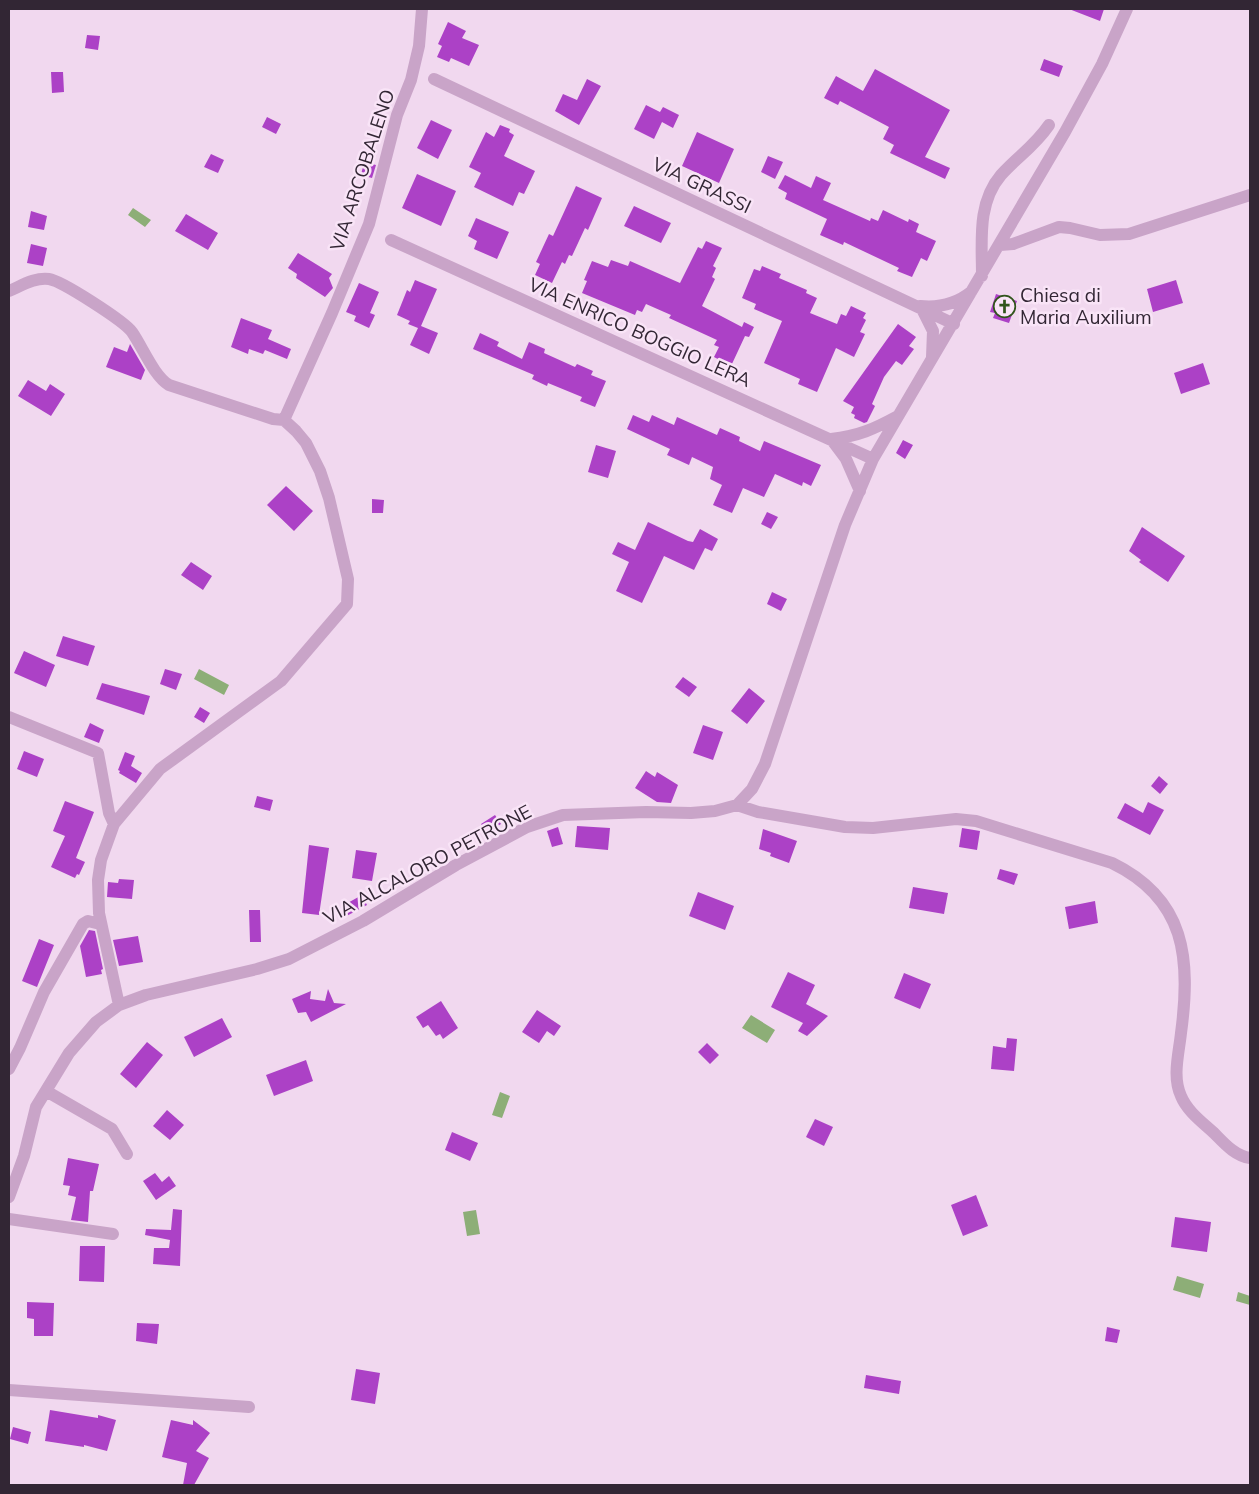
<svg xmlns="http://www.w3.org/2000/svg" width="1259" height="1494" font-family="Mulish,sans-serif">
<rect width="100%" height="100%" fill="#f1d8ef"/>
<!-- water -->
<path fill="#8dae77" d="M133 208 151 220 145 227 128 215Z
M199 669 229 685 224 695 194 679Z
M751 1015 775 1030 767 1043 742 1028Z
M500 1092 510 1096 502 1118 492 1115Z
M476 1210 480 1234 467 1236 463 1212Z
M1177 1276 1204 1284 1200 1298 1173 1290Z
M1238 1292 1250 1296V1305L1236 1301Z"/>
<!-- building -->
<path fill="#ac41c6" d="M1069 9H1104L1100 21Z
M448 22 466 31 462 38 479 45 469 66 451 58 449 62 437 57 442 46 438 44Z
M87 35 100 36 98 50 85 48Z
M1044 59 1063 66 1059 77 1040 70Z
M875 69 950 110 925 157 950 168 945 179 890 153 894 145 883 139 889 127 840 101 838 105 824 98 836 76 863 91Z
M51 72H63L64 92 52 93Z
M587 79 601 86 579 125 555 111 563 94 577 100Z
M646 105 660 112 663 107 679 115 673 128 662 122 654 139 634 129Z
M267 117 281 124 276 134 262 127Z
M431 120 452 130 438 159 417 148Z
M500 125 510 129 509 132 514 135 504 156 535 171 524 194 519 192 513 206 474 187 481 173 469 167 486 132 494 137Z
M697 132 734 149 719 183 682 166Z
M211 154 224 160 218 173 204 167Z
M768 156 783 162 775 179 761 172Z
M364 162 376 165 372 178 361 175Z
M417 174 456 191 441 226 402 208Z
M785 175 811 188 816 176 831 183 823 200 870 221 871 218 878 221 883 210 908 222 909 219 919 224 916 232 936 241 927 261 921 258 912 277 897 271 899 268 844 242 843 245 820 235 827 219 785 199 787 193 778 188Z
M576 186 602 198 588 230 585 228 572 256 569 255 565 264 562 262 552 283 535 275 540 264 536 262 549 234 553 236Z
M634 206 671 223 661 243 624 226Z
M31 211 47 216 44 230 28 227Z
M186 214 218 233 208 250 175 231Z
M476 218 509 232 497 259 474 249 477 241 468 236Z
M706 241 722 248 713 266 716 268 712 277 715 279 702 306 742 327 744 322 754 327 749 337 745 336 731 366 714 357 719 347 714 345 717 340 669 318 671 315 646 304 642 312 637 310 635 315 582 293 587 281 584 280 592 261 608 267 611 260 628 266 630 261 680 283 698 247 702 249Z
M31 244 47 248 43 266 27 263Z
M298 253 332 274 329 278 333 288 325 297 296 278 297 274 288 268Z
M762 266 781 274 779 278 807 290 806 293 817 298 810 313 837 324 841 314 846 316 851 306 866 313 863 318 866 320 860 332 865 334 854 357 836 348 817 392 798 384 800 379 764 363 782 321 754 309 756 304 742 298 754 269 760 271Z
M415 280 437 289 421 326 438 333 429 354 410 345 418 328 408 324 410 321 397 315 407 290 410 292Z
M1176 280 1183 303 1153 312 1147 289Z
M359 283 379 292 370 313 375 315 369 328 354 321 356 316 346 312Z
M996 294 1017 301 1009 323 993 318 995 313 990 312Z
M241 318 272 330 268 339 291 349 287 359 265 350 263 354 249 349 248 354 231 347Z
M898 324 916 337 909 346 914 349 902 365 896 361 884 377 872 404 875 406 867 422 864 423 854 418 855 415 851 413 854 407 843 401Z
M480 333 499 342 497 346 522 359 529 342 545 349 544 353 575 367 577 364 593 371 591 375 606 381 595 407 580 401 582 397 548 383 547 386 532 379 534 375 473 349Z
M130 344 145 370 141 380 106 367 114 347 127 352Z
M1203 363 1210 384 1181 394 1174 373Z
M28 380 46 391 50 384 65 394 51 416 18 396Z
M633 415 649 422 652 415 674 425 677 417 717 435 720 428 740 437 739 441 760 451 764 441 821 465 811 486 803 482 802 486 775 474 764 497 743 488 732 513 713 505 722 485 710 479 713 467 692 457 689 465 667 455 670 449 627 429Z
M903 440 913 445 905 459 896 453Z
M596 445 616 451 608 478 588 472Z
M286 486 313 511 294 531 267 505Z
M372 499 384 500 383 513H372Z
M767 512 778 517 771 529 761 524Z
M648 522 688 541 693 542 700 529 718 539 712 551 705 548 694 570 664 556 642 603 616 591 629 562 612 554 618 542 635 550Z
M1142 527 1185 556 1168 582 1139 562 1141 560 1129 551Z
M191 562 212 576 203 590 181 575Z
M772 592 787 599 781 611 767 604Z
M63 636 95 646 88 666 56 656Z
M24 651 55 665 46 687 14 673Z
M165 669 182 674 176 690 160 684Z
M683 677 697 687 689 697 675 687Z
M102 683 150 696 144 715 96 699Z
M749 688 765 701 747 724 731 711Z
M200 707 210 713 204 723 194 717Z
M90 723 104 730 99 743 84 737Z
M703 725 723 732 713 760 693 753Z
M24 751 44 759 37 777 17 769Z
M125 752 135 756 131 766 142 773 136 783 119 773 120 771 118 770Z
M646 771 655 777 657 772 678 785 671 803 657 802 635 788Z
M1159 776 1168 784 1160 794 1151 786Z
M257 796 273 800 270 811 254 807Z
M65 801 94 812 76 858 85 862 79 875 77 874 75 878 51 867 65 836 53 831Z
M1148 802 1164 810 1150 835 1117 818 1125 803 1143 813Z
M495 815 501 824 487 833 481 824Z
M577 826 610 828 608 850 575 847Z
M558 827 563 844 552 847 547 831Z
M962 828 980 831 977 850 959 847Z
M763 829 797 841 789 863 770 856 771 853 759 849Z
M309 845 329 848 319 915 302 913Z
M356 850 377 853 372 881 352 878Z
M1000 869 1018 874 1014 885 997 879Z
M119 879 134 880 132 899 107 897 108 882 118 883Z
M913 887 948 893 944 914 909 908Z
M698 892 734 906 725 930 689 916Z
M362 895 367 905 341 919 344 905Z
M1095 901 1098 923 1069 929 1065 907Z
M249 910H260L261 942H250Z
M89 930 95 931 103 969 101 970 102 974 86 977 80 946Z
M138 936 143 962 119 966 113 940Z
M39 939 54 945 37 987 22 981Z
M788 972 815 985 806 1004 828 1016 807 1036 798 1031 803 1023 771 1007Z
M904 973 931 984 920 1009 894 998Z
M328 989 334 1003 346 1004 311 1022 306 1012 298 1013 292 999 311 991 310 999 325 1001Z
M441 1001 458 1028 443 1039 440 1034 436 1036 428 1025 423 1028 416 1017Z
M537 1010 561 1026 554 1036 547 1031 539 1043 522 1032Z
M222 1018 232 1037 194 1057 184 1037Z
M1007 1038 1017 1039 1014 1071 991 1069 993 1046 1006 1048Z
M147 1042 163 1055 136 1088 120 1074Z
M707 1043 719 1055 710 1064 698 1052Z
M306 1060 313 1081 274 1096 266 1075Z
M167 1110 184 1125 170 1140 153 1126Z
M815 1119 833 1127 824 1146 806 1137Z
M452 1132 478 1143 470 1161 445 1150Z
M68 1158 99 1164 93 1191H90L88 1222 71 1220 76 1197 68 1195 70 1186 63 1185Z
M155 1173 162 1182 169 1176 176 1186 156 1200 143 1181Z
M976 1195 988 1226 963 1236 951 1205Z
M173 1209 182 1210 180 1266 153 1264 154 1248H169L170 1240 145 1235 146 1229 171 1230Z
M1175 1217 1211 1222 1207 1252 1171 1247Z
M80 1246H105L104 1282 79 1281Z
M27 1302 54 1303 53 1336H34V1319L27 1318Z
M137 1323 159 1324 157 1344 136 1341Z
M1107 1327 1120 1330 1117 1343 1105 1341Z
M356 1369 380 1373 375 1404 351 1400Z
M866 1375 901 1381 899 1394 864 1388Z
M50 1410 98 1418V1415L116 1420 107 1451 84 1445V1447L45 1441Z
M171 1420 193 1425V1420L210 1433 196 1451 209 1458 194 1485H183L187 1463 162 1457Z
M13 1427 31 1432 28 1444 10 1439Z"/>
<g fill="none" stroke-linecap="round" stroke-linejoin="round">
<!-- minor -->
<path stroke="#c9a4c8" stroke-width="12" d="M434 79 954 324
M391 240 873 459
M1000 245 1013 244 1059 227 1070 228 1100 235 1129 234 1250 195
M982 276C982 241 977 203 1001 175 1018 156 1034 147 1049 125
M9 291C21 286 35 277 49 279 62 281 124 321 132 332 143 348 154 376 169 385L273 419 284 420 296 431 306 443 320 471 329 498 348 579 347 604 281 681 160 769 114 824 101 860 98 880 99 913 119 1005
M920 306C939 308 956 304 971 292
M922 309 933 331 932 357
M284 420 332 313 369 224 397 115 411 80 419 46 422 9
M860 491 846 459 831 439C859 436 874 429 898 416
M9 717 98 753 109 813 114 824
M737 805 752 789 765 764 845 525 873 459 1065 132 1102 64 1127 9
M9 1069 20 1048 44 992 83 924 88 921 100 924
M46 1091 112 1129 127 1154
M9 1197 24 1156 36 1107 69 1053 96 1022 119 1005 146 995 257 969 289 959 363 921 456 865 527 827 563 815 646 812 691 813 715 811 737 805 758 812 845 827 873 828 956 819 976 821 1112 863C1186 899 1191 959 1181 1033 1179 1053 1172 1077 1181 1096 1187 1111 1202 1122 1214 1133 1224 1143 1235 1156 1250 1158
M9 1219 113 1234
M9 1390 249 1407"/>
</g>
<!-- icons -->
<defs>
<symbol id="church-ring" viewBox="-11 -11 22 22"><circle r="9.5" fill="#f9e4f7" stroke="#31551c" stroke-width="1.5"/><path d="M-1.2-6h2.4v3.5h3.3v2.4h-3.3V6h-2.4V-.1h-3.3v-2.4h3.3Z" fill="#31551c"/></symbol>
</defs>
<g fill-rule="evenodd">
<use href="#church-ring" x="992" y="294" width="25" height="25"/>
</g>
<g text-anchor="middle" stroke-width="5" stroke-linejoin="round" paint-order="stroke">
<!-- street labels -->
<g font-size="19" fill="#322634" stroke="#f9e4f7">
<text transform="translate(362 170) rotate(-72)" y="7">VIA ARCOBALENO</text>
<text transform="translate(702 185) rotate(25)" y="7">VIA GRASSI</text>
<text transform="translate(640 332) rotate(24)" y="7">VIA ENRICO BOGGIO LERA</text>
<text transform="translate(427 864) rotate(-28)" y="7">VIA ALCALORO PETRONE</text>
</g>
<!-- poi labels -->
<g font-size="19" fill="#322634" stroke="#f9e4f7" text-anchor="start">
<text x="1020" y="302">Chiesa di<tspan x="1020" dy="22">Maria Auxilium</tspan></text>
</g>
</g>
<!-- border -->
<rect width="1259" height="1494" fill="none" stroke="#322634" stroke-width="20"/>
</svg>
